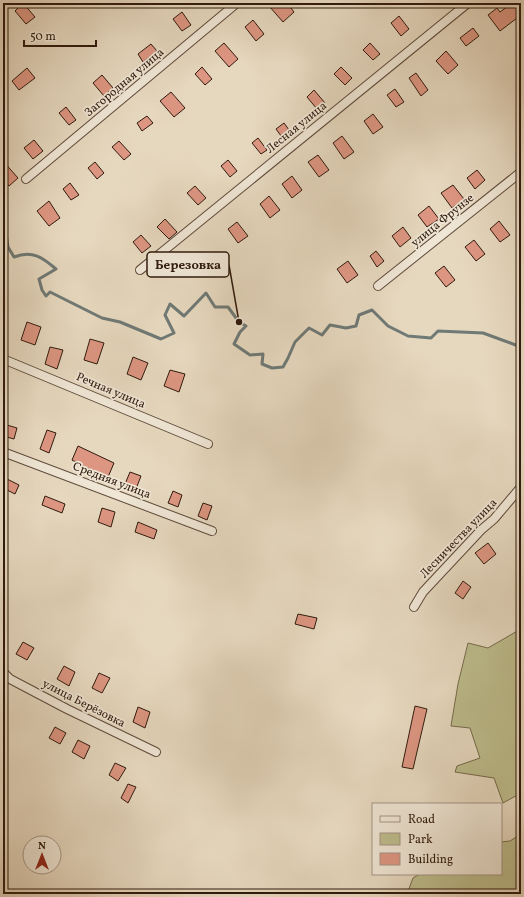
<svg xmlns="http://www.w3.org/2000/svg" width="524" height="897" font-family="Vollkorn,serif">
<rect width="100%" height="100%" fill="#e6d8bf"/>
<filter id="stains"><feTurbulence type="fractalNoise" baseFrequency=".005" numOctaves="4"/><feColorMatrix values="0 0 0 0 .2 0 0 0 0 .09 0 0 0 0 .02 0 0 0 .5 -.17"/></filter>
<radialGradient id="worn" r=".72"><stop offset=".6" stop-color="#630" stop-opacity="0"/><stop offset="1" stop-color="#630" stop-opacity=".3"/></radialGradient>
<!-- green -->
<path fill="#bdbc8c" stroke="#766b4c" d="M519 630 521 631V793L503 803 494 778 455 772 457 766 480 758 470 728 451 726 458 684 468 643 488 648Z
M521 834V894H407L413 878 420 874H501V842L510 841Z"/>
<g fill="none" stroke-linecap="round" stroke-linejoin="round">
<!-- stream -->
<path stroke="#6f7975" stroke-width="3" d="M3 226 5 228 8 247 14 257C32 250 42 257 56 269L39 279 42 290 46 296 50 292 102 318 120 322 161 339 174 333 165 315 170 304 184 316 206 293 215 307H228L239 322 246 326 240 332 234 344 250 355 263 354 262 364 272 368 283 367 288 358 295 342 309 328 322 335 330 325 346 328 356 326 359 315 372 310 388 326 408 336 431 338 438 331 483 333 521 347"/>
</g>
<!-- building -->
<path fill="#dd9682" stroke="#301a0d" d="M23 3 35 17 26 24 15 11Z
M273 3H287L294 12 283 22 269 6Z
M512 3H521V15L500 31 488 15 497 8 500 12Z
M182 12 191 25 182 31 173 19Z
M399 16 409 29 401 36 391 23Z
M253 20 264 34 256 41 245 27Z
M473 28 479 36 466 46 460 38Z
M224 43 238 59 229 67 215 51Z
M370 43 380 54 373 60 363 50Z
M151 44 157 51 143 62 138 54Z
M446 51 458 65 448 74 436 61Z
M202 67 212 79 205 85 195 74Z
M341 67 352 78 345 85 334 74Z
M27 68 35 78 19 90 12 81Z
M416 73 428 90 421 96 409 78Z
M102 75 113 88 104 96 93 83Z
M395 89 404 102 396 107 387 95Z
M314 90 325 103 317 109 307 97Z
M171 92 185 108 174 117 160 101Z
M66 107 76 120 69 125 59 113Z
M373 114 383 127 373 134 364 121Z
M147 116 153 123 142 131 137 123Z
M284 123 292 134 284 140 276 129Z
M342 136 354 152 344 159 333 143Z
M258 138 267 150 261 154 252 143Z
M34 140 43 151 33 159 24 148Z
M119 141 131 154 124 160 112 147Z
M318 155 329 170 319 177 308 162Z
M228 160 237 171 230 177 221 166Z
M3 161 18 178 9 186 3 179Z
M95 162 104 173 97 179 88 168Z
M477 170 485 180 475 189 467 178Z
M292 176 302 190 292 198 282 184Z
M70 183 79 195 71 200 63 189Z
M453 185 464 199 452 208 441 193Z
M195 186 206 198 198 205 187 193Z
M269 196 280 210 270 218 260 204Z
M49 201 60 218 49 226 37 211Z
M429 206 439 219 427 227 418 215Z
M165 219 177 232 169 239 157 227Z
M499 221 510 235 500 242 490 229Z
M237 222 248 236 238 243 228 229Z
M403 227 411 238 400 247 392 236Z
M141 235 151 246 142 253 133 242Z
M474 240 485 254 476 261 465 247Z
M376 251 384 261 377 267 370 256Z
M348 261 358 275 347 283 337 269Z
M444 266 455 280 446 287 435 273Z
M27 322 41 327 35 345 21 340Z
M90 339 104 343 97 364 84 360Z
M50 347 63 350 57 369 45 364Z
M133 357 148 363 141 380 127 374Z
M170 370 185 374 179 392 164 386Z
M7 425 17 428 14 439 3 436Z
M47 430 56 433 49 453 40 449Z
M78 446 114 463 108 477 85 467 72 460Z
M130 472 141 476 136 489 125 484Z
M3 477 19 485 15 494 3 488Z
M173 491 182 495 178 507 168 503Z
M45 496 65 504 62 513 42 505Z
M203 503 212 506 207 520 198 516Z
M102 508 115 512 111 527 98 522Z
M138 522 157 530 154 539 135 532Z
M488 543 496 554 484 564 475 553Z
M463 581 471 587 463 599 455 593Z
M298 614 317 618 314 629 295 624Z
M23 642 34 648 27 660 16 654Z
M64 666 75 672 69 686 57 679Z
M99 673 110 678 102 693 92 688Z
M415 706 427 709 413 769 402 767Z
M138 707 150 712 145 728 133 722Z
M55 727 66 733 60 744 49 738Z
M78 740 90 746 84 759 72 752Z
M115 763 126 768 118 781 109 775Z
M128 784 136 787 128 803 121 798Z"/>
<g fill="none" stroke-linecap="round" stroke-linejoin="round">
<defs>
<path id="minor" d="M26 179 237 3
M140 270 468 3
M378 286 521 172
M3 359 208 444
M3 452 212 531
M414 607 423 592 481 530 494 519 521 487
M3 672 10 679 67 709 156 752"/>
</defs>
<!-- minor casing -->
<use href="#minor" stroke="#5e4a3a" stroke-width="10"/>
<!-- minor -->
<use href="#minor" stroke="#efe6d5" stroke-width="8"/>
</g>
<g text-anchor="middle" stroke-width="3.5" stroke-linejoin="round" paint-order="stroke">
<!-- street labels -->
<g font-size="12" fill="#301a0d" stroke="#efe6d5">
<text transform="translate(124 82) rotate(-40)" y="4">Загородная улица</text>
<text transform="translate(296 127) rotate(-39)" y="4">Лесная улица</text>
<text transform="translate(442 220) rotate(-39)" y="4">улица Фрунзе</text>
<text transform="translate(111 390) rotate(23)" y="4">Речная улица</text>
<text transform="translate(112 480) rotate(21)" y="4">Средняя улица</text>
<text transform="translate(458 538) rotate(-46)" y="4">Лесничества улица</text>
<text transform="translate(84 703) rotate(27)" y="4">улица Берёзовка</text>
</g>
</g>
<!-- callouts -->
<path fill="none" stroke="#301a0d" stroke-width="1.5" d="M239 322L229 265"/>
<circle fill="#301a0d" stroke="#efe6d5" stroke-width="1.5" cx="239" cy="322" r="4"/>
<rect fill="#efe6d5" stroke="#301a0d" stroke-width="1.5" x="147" y="252" width="82" height="25" rx="4"/>
<g font-size="13" text-anchor="middle" font-weight="bold" fill="#301a0d">
<text x="188" y="269">Березовка</text>
</g>
<!-- margin -->
<rect width="524" height="897" fill="none" stroke="#e6d8bf" stroke-width="16"/>
<rect x="4" y="4" width="516" height="889" fill="none" stroke="#301a0d" stroke-width="2"/>
<rect x="8" y="8" width="508" height="881" fill="none" stroke="#301a0d"/>
<!-- legend -->
<rect x="372" y="803" width="130" height="72" fill="#efe6d5" stroke="#a39485"/>
<rect x="380" y="816" width="20" height="6" fill="#efe6d5" stroke="#a39485"/>
<text x="408" y="823" font-size="12" fill="#301a0d">Road</text>
<rect x="380" y="833" width="20" height="12" fill="#bdbc8c" stroke="#a39485"/>
<text x="408" y="843" font-size="12" fill="#301a0d">Park</text>
<rect x="380" y="853" width="20" height="12" fill="#dd9682" stroke="#a39485"/>
<text x="408" y="863" font-size="12" fill="#301a0d">Building</text>
<!-- north arrow -->
<g transform="translate(42 855)"><circle r="19" fill="#efe6d5" stroke="#a39485"/>
<path d="M0-3L7 15L0 10L-7 15Z" fill="#8f2418"/>
<text y="-6" font-size="11" font-weight="bold" text-anchor="middle" fill="#301a0d">N</text>
</g>
<!-- scale -->
<path d="M24 40v6h72v-6" fill="none" stroke="#301a0d" stroke-width="2"/>
<text x="30" y="40" font-size="12" fill="#301a0d" stroke="#efe6d5" stroke-width="3" paint-order="stroke">50 m</text>
<rect width="100%" height="100%" filter="url(#stains)"/>
<rect width="100%" height="100%" fill="url(#worn)"/>
</svg>
